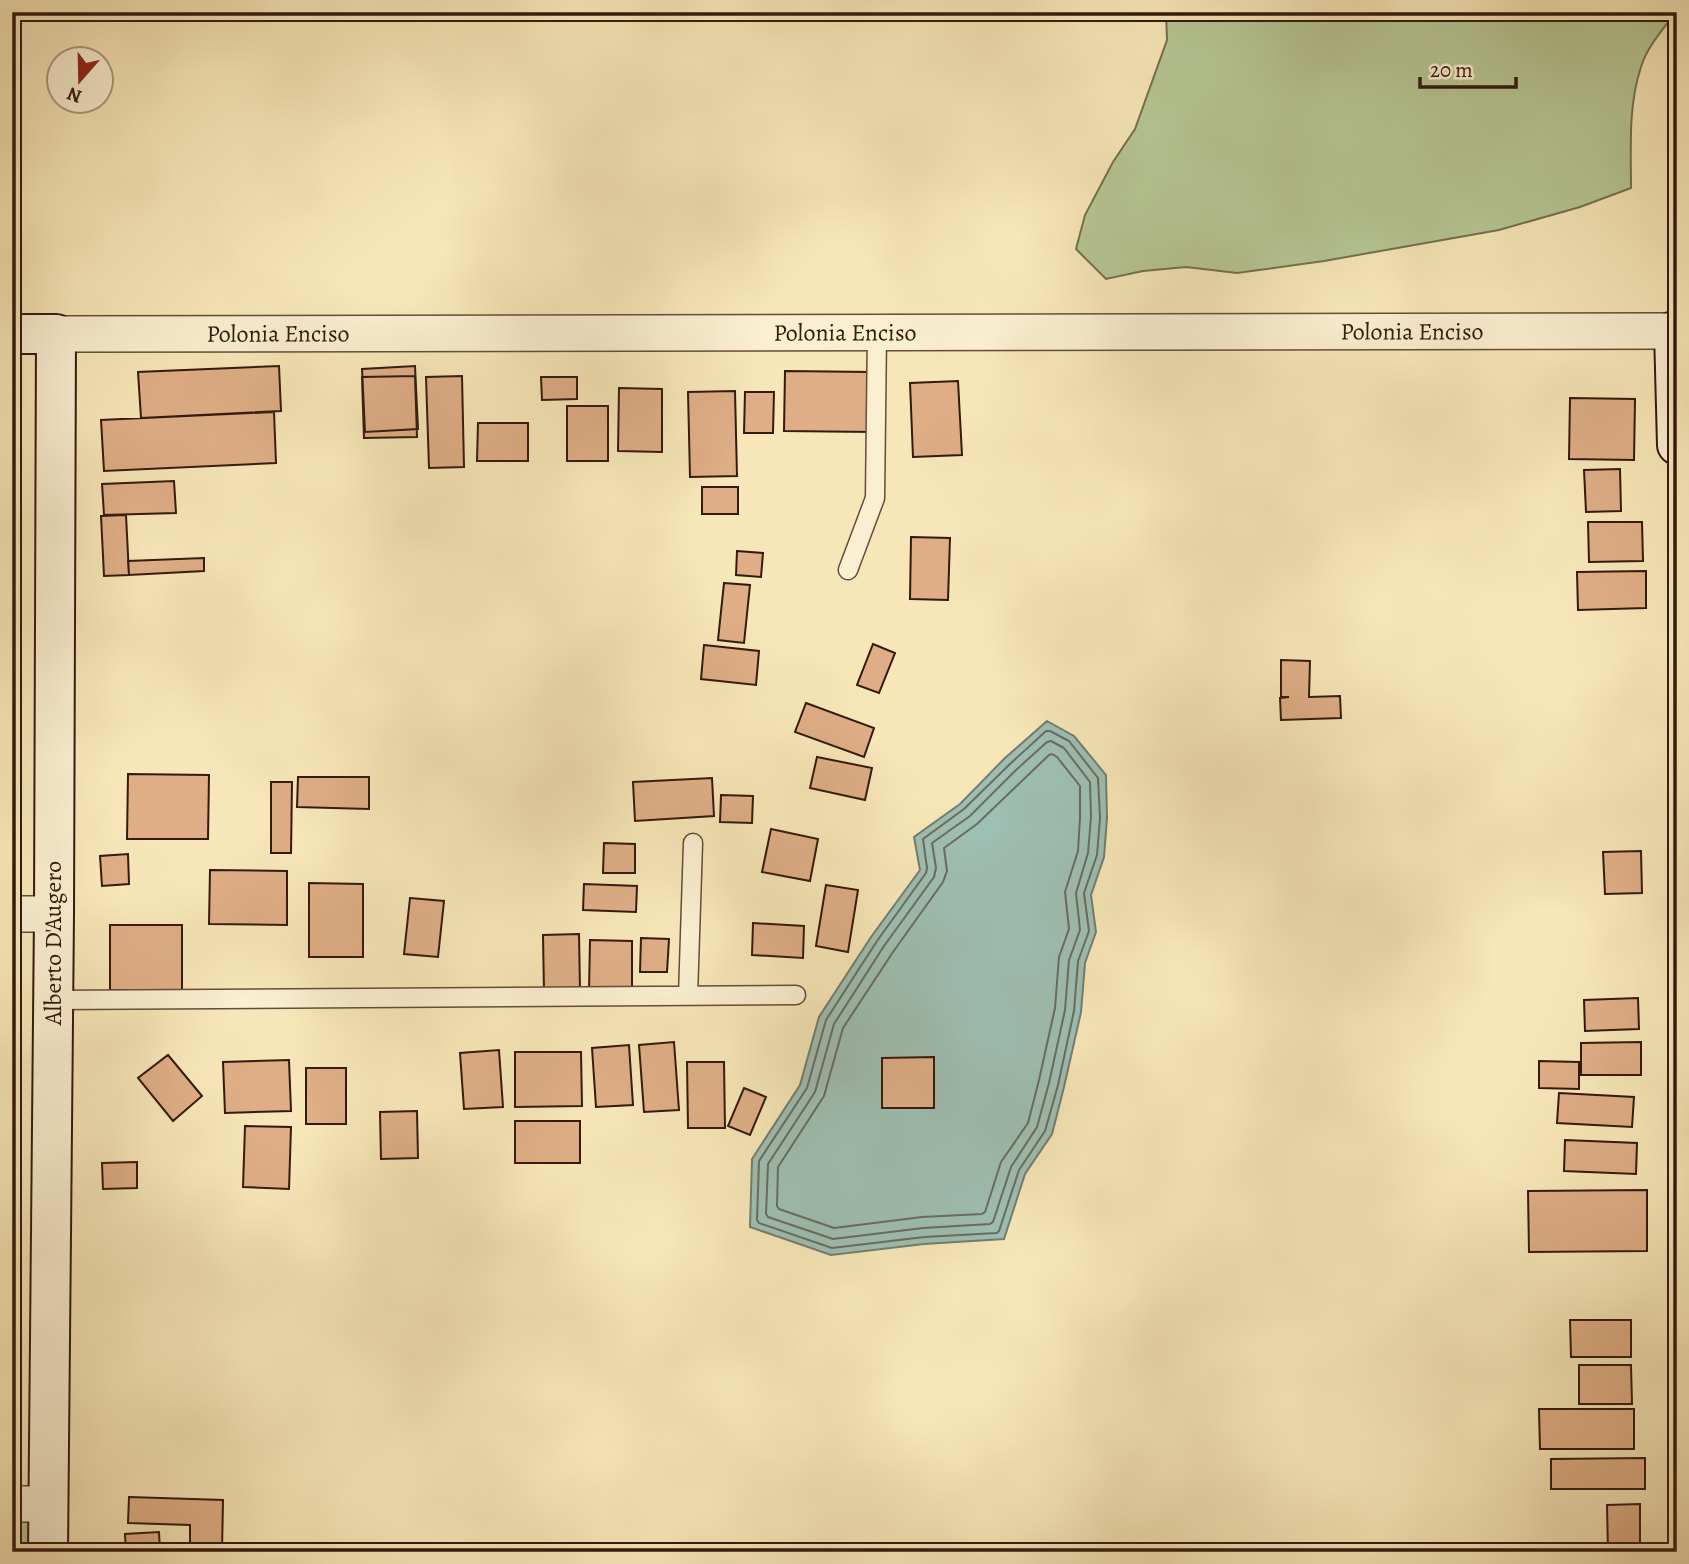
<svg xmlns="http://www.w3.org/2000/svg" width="1689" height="1564" font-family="Alegreya,serif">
<rect width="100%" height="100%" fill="#f7e7b8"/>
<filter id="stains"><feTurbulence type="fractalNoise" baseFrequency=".00286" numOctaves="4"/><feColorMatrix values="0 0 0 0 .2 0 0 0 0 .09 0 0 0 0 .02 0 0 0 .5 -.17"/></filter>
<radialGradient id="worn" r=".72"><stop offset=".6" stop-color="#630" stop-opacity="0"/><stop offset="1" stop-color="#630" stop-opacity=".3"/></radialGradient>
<!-- green -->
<path fill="#b6c794" stroke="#757050" stroke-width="2" d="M1166 12H1676C1663 29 1647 47 1641 67 1628 106 1631 148 1631 188L1580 207 1499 230 1324 261 1237 273 1186 267 1143 271 1106 279 1076 249 1085 215 1113 162 1135 129 1167 40Z
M12 1504H48V1552H12Z"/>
<!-- water -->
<path fill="#9ebfb3" stroke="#747d71" stroke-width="2" d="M1047 721 1074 736 1106 775 1107 818 1104 857 1091 895 1096 932 1085 963 1081 1012 1064 1087 1052 1134 1025 1174 1004 1239 924 1244 831 1255 750 1227 752 1159 800 1085 819 1017 871 937 920 870 914 837 960 804 1005 758Z"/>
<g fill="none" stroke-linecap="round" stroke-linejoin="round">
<!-- shore -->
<path stroke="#696c60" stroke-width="2" d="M1046 731H1050L1069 741 1098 778 1100 818 1097 855 1084 893 1089 931 1078 961 1074 1011 1058 1085 1045 1131 1019 1170 999 1231 997 1233 924 1237 832 1248 759 1223 757 1220 759 1161 807 1088 826 1020 877 941 926 873 927 868 923 839 964 809 1010 764Z
M1051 741 1064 748 1090 782 1091 817 1088 853 1076 893 1080 930 1069 960 1065 1010 1049 1083 1037 1127 1011 1167 993 1222 990 1224 923 1228 833 1239 768 1217 766 1214 768 1164 815 1092 834 1024 884 946 934 877 936 868 932 843 970 816 1016 770 1047 742Z
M1052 754 1057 757 1080 786V818L1078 851 1065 892 1069 929 1059 957 1055 1008 1039 1080 1028 1123 1001 1162 985 1212 982 1214 922 1217 834 1228 779 1209 777 1206 778 1167 824 1096 843 1028 893 952 943 882 947 871 944 848 977 824 1049 755Z"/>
</g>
<!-- building -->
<path fill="#dfae86" stroke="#34190d" stroke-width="2" d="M279 366 281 411 141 418 138 372Z
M415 366 418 429 365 432 362 369Z
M785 371 873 372V432L784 431Z
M415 376 417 437 364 438 362 377Z
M462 376 464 467 429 468 426 377Z
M541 377H577V399L542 400Z
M958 381 962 455 913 457 910 383Z
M619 388 662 389V452L618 451Z
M12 390H15L19 480 12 481Z
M735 391 737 476 690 477 688 392Z
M745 392H774L773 433H744Z
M1570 398 1635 399 1634 460 1569 459Z
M567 406H608V461H567Z
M274 412 276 463 104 471 101 420Z
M478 423H528V461H477Z
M1620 469 1621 511 1586 512 1584 470Z
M174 481 176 513 104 515 102 484Z
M702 487H738V514H702Z
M126 515 129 575 104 576 101 516Z
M1588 522H1642L1643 561 1589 562Z
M911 537 950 538 948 600 910 599Z
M737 551 763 553 761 577 736 575Z
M204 558V571L129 575 128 561Z
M1646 571V608L1578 610 1577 572Z
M724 583 750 585 744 643 718 640Z
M873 644 895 653 879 693 857 685Z
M704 645 759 651 756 685 701 679Z
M1281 660 1310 661 1309 697 1340 696 1341 718 1281 720 1280 698 1289 697H1281Z
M806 703 874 728 864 757 795 732Z
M817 757 872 768 865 800 810 788Z
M128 774 209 775 208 839H127Z
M298 777H369V809L297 807Z
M712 778 714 816 635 821 633 782Z
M271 782H292L291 853H271Z
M721 795 753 796 752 823 720 822Z
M771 829 818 839 810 881 762 872Z
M604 843 635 844V873H603Z
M1641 851 1642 893 1605 894 1603 852Z
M128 854 129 884 102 886 100 856Z
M210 870 287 871V925L209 924Z
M309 883 363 884V957H309Z
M584 884 637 886 636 912 583 910Z
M826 885 858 890 848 952 816 946Z
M410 898 444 901 438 957 404 954Z
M753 923 804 926 803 958 752 955Z
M110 925H182V990H110Z
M579 934 580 991 544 992 543 935Z
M641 938 669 939 667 972H640Z
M590 940 632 941V992L589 991Z
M1638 998 1639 1029 1585 1031 1584 1000Z
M674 1042 679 1110 644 1112 639 1045Z
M1641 1042V1075H1581V1043Z
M629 1045 633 1105 596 1107 592 1048Z
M499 1050 503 1107 464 1109 460 1053Z
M515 1052H581L582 1106 515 1107Z
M168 1055 202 1096 173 1121 138 1078Z
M934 1057V1108H882V1058Z
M289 1060 291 1111 225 1113 223 1062Z
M1539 1061 1579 1062V1089L1539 1088Z
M687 1062H724L725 1128H688Z
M306 1068H346V1124H306Z
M744 1088 766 1097 750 1135 728 1126Z
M1559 1093 1634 1097 1632 1127 1557 1123Z
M417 1111 418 1158 381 1159 380 1112Z
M515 1121H580V1163H515Z
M245 1126 291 1127 289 1189 243 1187Z
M1565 1140 1637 1143 1636 1174 1564 1171Z
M137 1162V1188L103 1189 102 1163Z
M1647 1190V1251L1529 1252 1528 1191Z
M1570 1320H1631V1357H1571Z
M1579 1365H1631L1632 1404H1579Z
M1539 1409H1634V1449H1540Z
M1645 1458V1489H1551V1459Z
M129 1497 223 1500 222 1552H190V1525L128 1523Z
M1640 1504V1552H1608L1607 1505Z
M159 1532 160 1552H126L125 1534Z"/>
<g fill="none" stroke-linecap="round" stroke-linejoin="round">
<defs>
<path id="service" d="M848 570 875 498 877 333
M688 996 693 843
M53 1000 796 995"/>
<g id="minor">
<path id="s1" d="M56 334 1677 331"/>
<path d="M12 914H54"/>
<path d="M12 1504H48"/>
</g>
<path id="secondary" d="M1674 331 1677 445
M12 334H56L54 914 48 1552"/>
</defs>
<!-- service casing -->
<use href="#service" stroke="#654c38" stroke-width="21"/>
<!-- minor casing -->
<use href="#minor" stroke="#654c38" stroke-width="38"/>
<!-- secondary casing -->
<use href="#secondary" stroke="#34190d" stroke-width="42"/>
<!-- service -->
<use href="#service" stroke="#faefd1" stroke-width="18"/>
<!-- minor -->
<use href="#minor" stroke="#faefd1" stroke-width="35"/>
<!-- secondary -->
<use href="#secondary" stroke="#faefd1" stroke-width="38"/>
</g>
<g text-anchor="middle" stroke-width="5" stroke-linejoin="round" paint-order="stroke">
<!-- street labels -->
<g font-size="24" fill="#34190d" stroke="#faefd1">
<text dy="8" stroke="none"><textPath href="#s1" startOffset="1356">Polonia Enciso</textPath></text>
<text dy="8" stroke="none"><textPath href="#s1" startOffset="222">Polonia Enciso</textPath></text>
<text dy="8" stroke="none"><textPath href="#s1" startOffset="789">Polonia Enciso</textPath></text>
<text transform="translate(53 943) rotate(-90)" y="8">Alberto D'Augero</text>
</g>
</g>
<!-- margin -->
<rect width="1689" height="1564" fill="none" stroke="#f7e7b8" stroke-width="42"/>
<rect x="14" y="14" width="1661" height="1536" fill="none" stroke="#34190d" stroke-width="3.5"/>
<rect x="21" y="21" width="1647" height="1522" fill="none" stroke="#34190d" stroke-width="2"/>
<!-- north arrow -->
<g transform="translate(80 80) rotate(200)"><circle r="33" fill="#faefd1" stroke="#ab9983" stroke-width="2"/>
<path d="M0-5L12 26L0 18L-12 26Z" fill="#8f2418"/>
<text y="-10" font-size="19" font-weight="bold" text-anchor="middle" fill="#34190d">N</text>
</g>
<!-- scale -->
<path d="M1420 77v10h96v-10" fill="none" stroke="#34190d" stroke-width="3.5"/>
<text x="1430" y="77" font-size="21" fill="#34190d" stroke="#faefd1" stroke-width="5" paint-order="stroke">20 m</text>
<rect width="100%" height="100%" filter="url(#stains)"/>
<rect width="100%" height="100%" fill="url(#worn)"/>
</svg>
